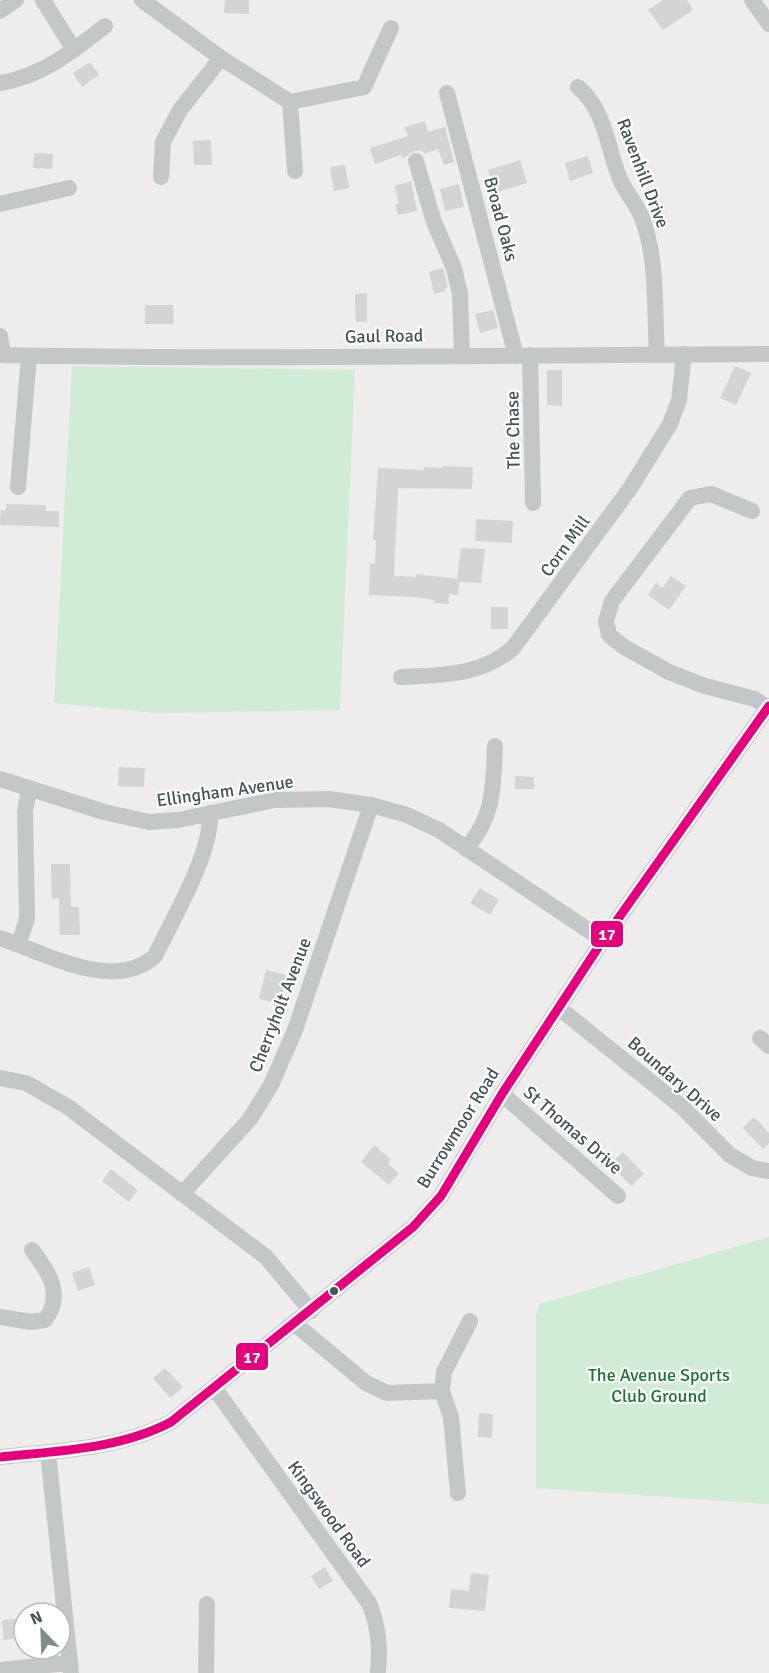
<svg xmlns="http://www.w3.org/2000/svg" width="769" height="1673" font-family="Signika,sans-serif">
<rect width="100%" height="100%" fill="#eeeced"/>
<!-- green -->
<path fill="#d1ecd4" d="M72 366 355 370 340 710 156 713 54 703Z
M769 1237V1504L536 1488V1316L540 1304Z"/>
<!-- building -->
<path fill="#d3d4d6" d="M225 0H249V14L224 13Z
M663 0H687L693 10 663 30 648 10Z
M90 62 99 75 82 87 73 73Z
M425 121 428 132 445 127 454 162 444 165 438 149 424 154 423 151H414L407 156 402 158 401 155 375 164 370 148 408 136 405 127Z
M211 140 212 165H194L193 141Z
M34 153 53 154 52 169 33 168Z
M588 156 593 173 570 181 565 163Z
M520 160 527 183 495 193 488 170Z
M345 165 349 188 334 191 330 167Z
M411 181 417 211 398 215 395 204 399 203 394 186Z
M459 184 464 207 445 211 440 189Z
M443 268 448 288H445V291L434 294 429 272Z
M367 293V322H356L355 294Z
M145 305H173L174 324H145Z
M493 310 498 328 480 333 475 314Z
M735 366 751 373 736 405 720 398Z
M547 370H562V406L547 405Z
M442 466 473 467 472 489 398 488 394 576 416 577V574L457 579 461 548 485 549 481 583 459 582 458 595 449 594V604L434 603V600L415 597 369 595 370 563 375 564 376 540H373L378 468 424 470V467L442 468Z
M6 504 46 505V511H59V527L0 525 1 510H6Z
M476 519 513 521 512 543 475 541Z
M671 576 686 586 669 610 648 595 656 583 662 588Z
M491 607H508V629H491Z
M119 767 145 768 144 787 118 786Z
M515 776 534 777V789H515Z
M51 864H70L71 907H79L80 935H60L59 898 52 899Z
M480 888 499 900 490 915 470 903Z
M266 970 287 975 280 1004 259 999Z
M754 1117 769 1133V1143L763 1149 743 1128Z
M374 1145 391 1159 388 1164 399 1173 389 1185 361 1162Z
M623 1152 644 1174 631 1186 610 1164Z
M111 1169 138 1190 129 1202 102 1181Z
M89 1267 95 1285 78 1291 72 1273Z
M165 1368 183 1387 170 1398 153 1378Z
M479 1413 493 1414 492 1438 478 1437Z
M325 1567 333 1581 319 1589 311 1576Z
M471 1573 489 1575 485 1611 449 1608 451 1589 469 1591Z
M24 1618V1637L4 1640 2 1620Z"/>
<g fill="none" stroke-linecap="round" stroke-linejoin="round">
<!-- minor -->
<path stroke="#c4c7c8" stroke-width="16" d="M43 0 74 50
M142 0 221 58 290 102
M752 0 769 24
M0 11 16 0
M0 83C42 76 72 52 105 26
M578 87C605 110 607 145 619 177 625 192 638 205 643 221 658 261 654 311 657 353
M447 93 516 356
M290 102 364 87 391 28
M290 102 295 171
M416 161 434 222 454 268 460 294 462 355
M161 177 163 142 180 110 221 58
M0 204 69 188
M0 336 3 355
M0 355C256 360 513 355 769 354
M530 355 533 503
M18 487 29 356
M752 511 711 494 690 498 612 601 606 621 609 635 624 647 669 672 705 686 755 699 768 708
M401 677C441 675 481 676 513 648L631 487 670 424 679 400 684 354
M0 779 104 812 149 822 178 820 275 800 329 799 371 805 407 815 439 830 603 940
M466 849C495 815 493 788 495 746
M0 938C46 953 113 993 155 956 173 918 212 854 210 813
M19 944 27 918 25 811 29 790
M559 1008 682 1107 730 1155 752 1168 769 1171
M760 1038 769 1046
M0 1078 26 1083 68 1107 266 1257 311 1311
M502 1094 618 1196
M182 1194 250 1119 271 1085 295 1030 371 805
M0 1317 31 1322 45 1320C64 1295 49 1272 32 1250
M295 1324 366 1383 387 1393 442 1391
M215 1389 369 1603C379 1627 380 1647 378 1673
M48 1452 71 1673
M0 1457C57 1451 120 1449 171 1422L413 1227 441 1196 502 1094 603 940 769 706
M458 1493 451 1417 442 1391 444 1372 470 1321
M0 1670 68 1663
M206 1673 207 1604"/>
<defs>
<path id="bus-1" d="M0 1457C57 1451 120 1449 171 1422L413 1227 441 1196 502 1094 603 940 769 706"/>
</defs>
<!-- bus-1 casing -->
<use href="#bus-1" stroke="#fff" stroke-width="14"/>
<!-- bus-1 -->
<use href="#bus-1" stroke="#e5007d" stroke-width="9"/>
</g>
<!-- markers -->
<circle fill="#455458" stroke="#fff" stroke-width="2" cx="334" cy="1291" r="5"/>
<g text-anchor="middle" stroke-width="4.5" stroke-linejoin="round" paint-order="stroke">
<!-- street labels -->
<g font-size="18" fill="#455458" stroke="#fff">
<text transform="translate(643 173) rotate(69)" y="6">Ravenhill Drive</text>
<text transform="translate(501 219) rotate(75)" y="6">Broad Oaks</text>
<text transform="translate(384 336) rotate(-1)" y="6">Gaul Road</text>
<text transform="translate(513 430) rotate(-91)" y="6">The Chase</text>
<text transform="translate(565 546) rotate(-54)" y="6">Corn Mill</text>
<text transform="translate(225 791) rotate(-8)" y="6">Ellingham Avenue</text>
<text transform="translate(280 1005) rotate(-69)" y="6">Cherryholt Avenue</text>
<text transform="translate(675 1079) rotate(41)" y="6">Boundary Drive</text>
<text transform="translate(458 1128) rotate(-58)" y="6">Burrowmoor Road</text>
<text transform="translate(573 1130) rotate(41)" y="6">St Thomas Drive</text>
<text transform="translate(329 1514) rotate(54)" y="6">Kingswood Road</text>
</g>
<!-- park labels -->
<g font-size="18" fill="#18772e" stroke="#fff">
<text x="659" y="1381">The Avenue Sports<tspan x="659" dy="21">Club Ground</tspan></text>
</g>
</g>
<g stroke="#fff" stroke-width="2">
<rect x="590" y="920" width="34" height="28" rx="6" fill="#e5007d"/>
<rect x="235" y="1342" width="34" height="29" rx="6" fill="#e5007d"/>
</g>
<g font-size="16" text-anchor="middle" font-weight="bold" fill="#fff">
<text x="607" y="940">17</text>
<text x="252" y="1363">17</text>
</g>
<!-- north arrow -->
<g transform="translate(42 1631) rotate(337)"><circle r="28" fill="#ffffff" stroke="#b5bbbc" stroke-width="1.5"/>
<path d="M0-4.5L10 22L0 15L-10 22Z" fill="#80898c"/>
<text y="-9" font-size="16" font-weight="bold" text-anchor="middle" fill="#455458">N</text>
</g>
</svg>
